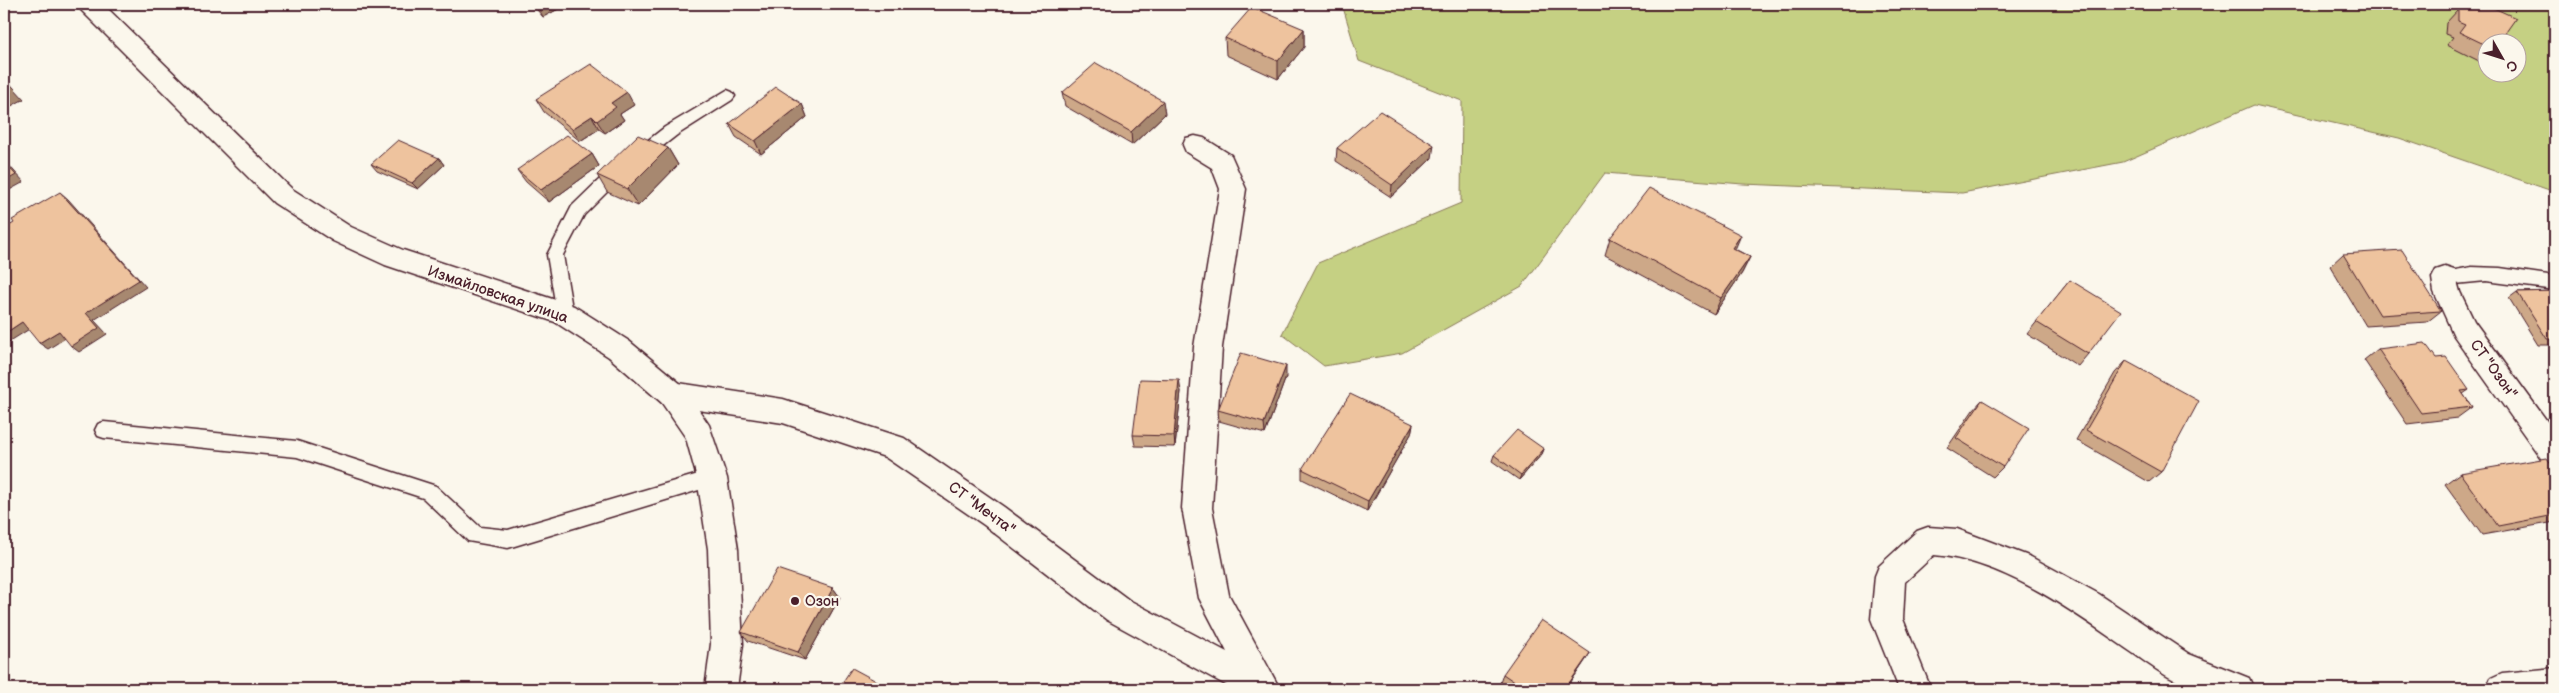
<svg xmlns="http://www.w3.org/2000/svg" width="2559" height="693" font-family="'Balsamiq Sans',sans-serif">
<rect width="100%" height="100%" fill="#fbf7ec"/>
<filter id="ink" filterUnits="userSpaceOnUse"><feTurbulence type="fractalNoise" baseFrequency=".02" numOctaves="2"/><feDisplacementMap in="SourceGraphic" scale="10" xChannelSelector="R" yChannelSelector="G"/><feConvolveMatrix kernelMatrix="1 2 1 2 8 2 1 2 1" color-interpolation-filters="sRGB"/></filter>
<g filter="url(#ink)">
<!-- green -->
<path fill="#c5d083" stroke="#887857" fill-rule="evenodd" d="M1342 4H2555V192L2399 138 2254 105 2123 162 1962 193 1743 184 1605 173 1522 286 1402 353 1324 366 1282 334 1318 263 1461 203 1462 101 1359 61ZM2486 42H2516V72H2486Z"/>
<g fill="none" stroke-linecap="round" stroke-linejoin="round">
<defs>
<path id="service" d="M727 90 732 92 735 96 732 100 677 135 618 181 584 215 563 255 573 314 570 319 564 321 558 319 547 255 572 206 606 173 665 127Z
M2472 267 2500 268 2555 276V290L2486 281 2445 285 2439 283 2437 278 2439 273Z
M104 422 297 441 436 486 480 527 508 530 712 470 719 472 721 478 719 484 712 486 508 548 468 541 423 498 297 457 104 438 98 436 95 430 98 424Z"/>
<path id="minor" d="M1195 136 1204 138 1231 155 1246 189 1222 347 1212 508 1229 595 1280 689H1233L1107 620 984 525 885 457 783 423 672 406 662 403 658 394 662 385 672 382 783 399 904 438 1004 507 1129 600 1227 652 1199 598 1182 508 1194 347 1220 189 1212 168 1186 152 1183 145 1186 138Z
M2445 267 2454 270 2460 292 2474 321 2555 432V468L2545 464 2454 336 2434 292 2432 278 2436 270Z
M1928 527 1957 529 2031 557 2099 594 2189 654 2249 678 2254 689C2237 689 2217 692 2200 689 2172 684 2147 662 2124 647 2070 609 2001 560 1934 555L1905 582 1903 619 1931 689H1899L1871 619 1875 576 1879 566 1917 531Z
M2555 668V689H2486L2491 678 2502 673Z"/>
<path id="tertiary" d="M78 4H103L292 189 351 227 403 250 574 306 629 341 682 385 709 425 727 478 738 549 743 644 737 689H705L711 644 708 549 697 478 686 438 662 403 609 357 555 322 385 265 333 241 274 203 81 10Z"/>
</defs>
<!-- service casing -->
<use href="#service" stroke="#4a1f2b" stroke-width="3"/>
<!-- minor casing -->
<use href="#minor" stroke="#4a1f2b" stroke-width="3"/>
<!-- tertiary casing -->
<use href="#tertiary" stroke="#4a1f2b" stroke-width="3"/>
<!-- service -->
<use href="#service" fill="#fbf7ec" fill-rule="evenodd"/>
<!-- minor -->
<use href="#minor" fill="#fbf7ec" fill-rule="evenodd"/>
<!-- tertiary -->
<use href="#tertiary" fill="#fbf7ec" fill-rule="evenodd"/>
</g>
<!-- wall -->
<path fill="#cda888" stroke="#4a1f2b" d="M532 4H568L543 17Z
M2481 4 2486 42V57L2481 62 2447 45 2453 37 2445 34 2446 23 2458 10 2476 9Z
M1304 29V47L1278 79 1226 55 1225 38Z
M1062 93 1165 114 1132 145 1065 106Z
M536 99 634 105 620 114 624 120 605 133 599 129 580 141 544 112Z
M802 104 807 117 761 154 736 137 729 124Z
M668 148 678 165 638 206 607 192 597 175Z
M1337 148 1432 158 1391 197 1336 161Z
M592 154 599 166 549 202 526 182 517 170Z
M439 158 444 165 418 189 377 171 371 164Z
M1610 238 1735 249 1750 257 1742 273 1714 314 1605 255Z
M2343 254 2441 311 2427 322 2366 326 2330 266Z
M2070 280 2088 354 2078 366 2027 334Z
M2555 291V345H2538L2509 298 2517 292Z
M2378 349 2436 358 2469 390 2463 394 2472 407 2457 418 2407 424 2364 360Z
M2126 361 2161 472 2149 482 2076 440 2115 373Z
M1286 377 1265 434 1219 421 1218 410Z
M1181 391 1175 447 1135 446 1133 435Z
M1982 400 2003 467 1993 477 1947 448 1973 410Z
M1413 424 1411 434 1367 511 1302 479V469Z
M1544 449 1542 454 1519 480 1492 461 1494 455Z
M2555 469V522L2482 535 2445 484 2460 473Z
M833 588 840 597 805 660 748 641 741 632Z
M1590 653 1585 661 1566 689H1510L1500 683 1503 674Z"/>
<!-- shaded-wall -->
<path fill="#a7886f" stroke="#4a1f2b" d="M536 4H568L543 17Z
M1304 29V47L1278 79V61Z
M4 77 24 99 4 110Z
M627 92 634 105 620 114 624 120 605 133 597 121 611 103Z
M1163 101 1165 114 1132 145 1131 132Z
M802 104 807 117 761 154 755 141Z
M592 116 599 129 580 141 572 129Z
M1434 145 1432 158 1391 197 1392 185Z
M668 148 678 165 638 206 627 189Z
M592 154 599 166 549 202 541 190Z
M439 158 444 165 418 189 412 183Z
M4 160 24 182 4 193Z
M60 192 68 199 146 287 94 320 107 334 79 352 71 346Z
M1741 235 1734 252 1732 248Z
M1750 257 1742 273 1714 314 1721 298Z
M22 322 31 328 7 343 4 341V334Z
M59 331 67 337 48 349 39 343Z
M1286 366V377L1265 434 1264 423Z
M1179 380 1181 391 1175 447 1174 436Z
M1413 424 1411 434 1367 511 1368 501Z
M1544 449 1542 454 1519 480 1521 475Z
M833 588 840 597 805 660 798 652Z
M1590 653 1585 661 1566 689H1565Z"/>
<!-- building -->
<path fill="#eec39e" stroke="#4a1f2b" d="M2481 4H2485L2516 18 2499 42H2486V45L2459 32 2465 24 2458 21V10L2469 5 2476 9Z
M1252 7 1304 29 1278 61 1225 38Z
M1096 63 1163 101 1131 132 1062 93Z
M591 64 627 92 611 103 616 107 597 121 592 116 572 129 536 99Z
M4 79 10 86 4 90Z
M776 87 802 104 755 141 729 124Z
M1380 111 1434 145 1392 185 1337 148Z
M567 135 592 154 541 190 517 170Z
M638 135 668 148 627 189 597 175Z
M398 140 439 158 412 183 371 164Z
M4 162 16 175 4 182Z
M1649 188 1741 235 1732 248 1750 257 1721 298 1610 238Z
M60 192 139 280 86 313 99 328 71 346 59 331 39 343 22 322 4 334V229L14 223 12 220Z
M2402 250 2441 311 2380 315 2343 254Z
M2070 280 2121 311 2088 354 2036 322Z
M2555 291V339H2547L2517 292Z
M2425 343 2436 358 2446 357 2469 390 2461 391 2472 407 2421 413 2378 349Z
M1241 353 1286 366 1264 423 1218 410Z
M2126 361 2199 401 2161 472 2086 430Z
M1140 379 1179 380 1174 436 1133 435Z
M1350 394 1413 424 1368 501 1302 469Z
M1982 400 2029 428 2003 467 1956 438Z
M1517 430 1544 449 1521 475 1494 455Z
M2547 458 2555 469V515L2498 526 2460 473Z
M777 569 833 588 798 652 741 632Z
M1541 620 1590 653 1565 689H1525L1503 674Z
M852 668 891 689H838Z"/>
</g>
<!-- markers -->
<circle fill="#4a1f2b" stroke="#fbf7ec" stroke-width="2" cx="795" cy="601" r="5"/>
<g text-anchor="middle" stroke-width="4.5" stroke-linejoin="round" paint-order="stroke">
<!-- street labels -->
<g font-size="15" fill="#4a1f2b" stroke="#fbf7ec">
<text transform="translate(498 294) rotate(19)" y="5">Измайловская улица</text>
<text transform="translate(2494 369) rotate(54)" y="5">СТ "Озон"</text>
<text transform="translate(982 508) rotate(36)" y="5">СТ "Мечта"</text>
</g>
<!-- poi labels -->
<g font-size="15" fill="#4a1f2b" stroke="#fbf7ec" text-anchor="start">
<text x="805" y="606">Озон</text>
</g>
</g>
<!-- margin -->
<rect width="2559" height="693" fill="none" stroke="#fbf7ec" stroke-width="20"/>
<rect x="10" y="10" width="2539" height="673" fill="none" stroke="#4a1f2b" stroke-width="2" filter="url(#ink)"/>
<!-- north arrow -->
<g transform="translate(2502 58) rotate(129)"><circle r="24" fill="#fbf7ec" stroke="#b4a19f"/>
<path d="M0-4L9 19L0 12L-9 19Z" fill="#4a1f2b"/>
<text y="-8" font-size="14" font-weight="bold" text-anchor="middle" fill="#4a1f2b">С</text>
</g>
</svg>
